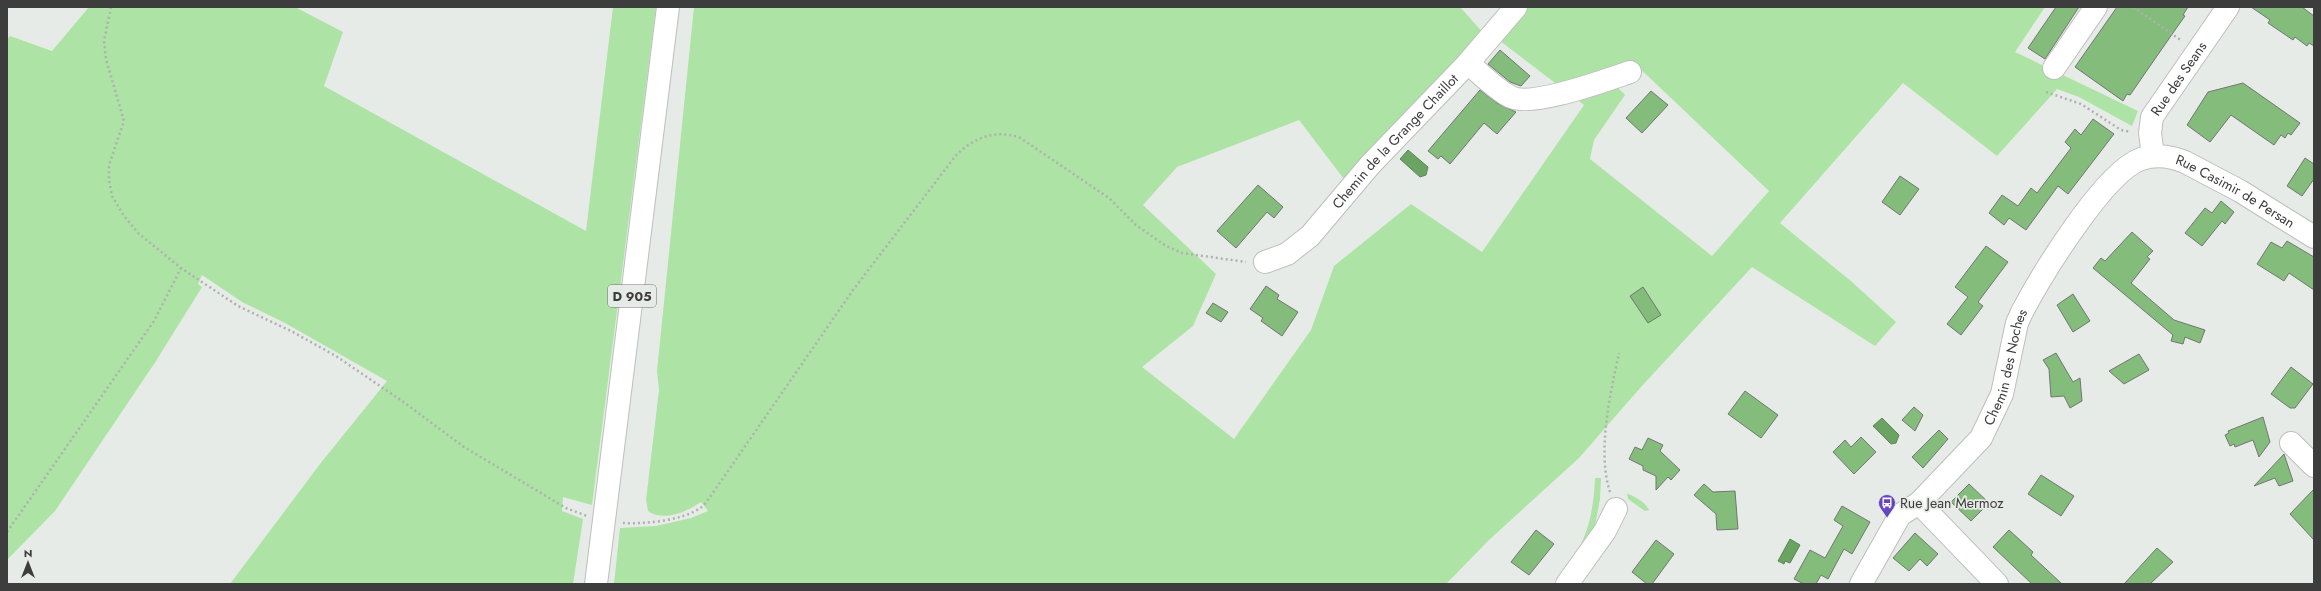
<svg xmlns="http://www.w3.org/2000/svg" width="2321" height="591" font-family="Jost,sans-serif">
<rect width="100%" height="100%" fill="#e7ebe7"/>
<!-- green -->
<path fill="#ade3a5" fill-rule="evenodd" d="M89 7H295L343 32 324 86 586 231 613 7H656L592 505 563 497 562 511 583 519 573 584H230L320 464 387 381 285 323 242 302 202 275 198 284 202 287 156 361 55 511 7 560V39L10 36 52 51Z
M694 7H1460L1486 36 1347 183 1299 120 1177 167 1143 205 1216 274 1193 326 1142 367 1234 439 1311 330 1334 266 1411 204 1482 252 1584 105 1495 37 1522 7H2045L2015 52 2138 111 2132 126 2079 97 2057 89 1997 156 1903 83 1780 223 1852 282 1896 322 1875 346 1752 267 1641 387 1579 458 1489 540 1446 584H614L620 528 656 526 691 518 708 511 701 502C687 512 663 522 648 511L646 500 659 390 657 371ZM1633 62 1769 191 1712 256 1590 159 1594 140 1625 95 1606 75Z
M1595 478H1601L1600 499 1595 526 1577 552C1590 529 1594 504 1595 478Z
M1627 494C1634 495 1647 504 1649 510L1645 511 1628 499Z"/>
<!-- water -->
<path fill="#6ba363" stroke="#5d8457" d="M1408 150 1428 167 1426 175 1420 177 1400 159Z
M1882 418 1899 435 1896 443 1891 444 1873 426Z
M1790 539 1800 545 1790 563 1785 561 1784 564 1778 561Z"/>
<!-- building -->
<path fill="#83bc7b" stroke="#737673" d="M2056 7H2079L2045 59 2028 48Z
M2117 7H2188L2183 15 2185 16 2175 30 2130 95 2127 94 2123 101 2075 67Z
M2251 7H2302L2314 16V46L2309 43 2307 46 2295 37 2293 40 2268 23 2270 20Z
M1500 50 1530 76 1521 86 1510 82 1488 64Z
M2243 83 2300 123 2291 135 2288 133 2285 138 2281 135 2274 145 2231 115 2210 142 2187 125 2208 92Z
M1480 90 1497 103 1516 112 1497 134 1484 123 1450 164 1441 156 1438 159 1428 151Z
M1651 91 1668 105 1642 133 1626 118Z
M2093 119 2114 134 2068 194 2058 186 2026 230 2009 218 2004 225 1989 213 2002 195 2018 206 2031 188 2037 193 2071 148 2065 142 2075 129 2081 135Z
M2305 158 2314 164V179L2302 196 2287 186Z
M1900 176 1919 189 1900 215 1882 202Z
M1258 185 1283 207 1274 218 1267 212 1236 248 1217 231Z
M2221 201 2234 212 2225 224 2222 221 2202 246 2185 233 2205 208 2212 213Z
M2132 232 2153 251 2147 257 2150 259 2131 283 2174 320 2205 330 2200 343 2185 337 2183 344 2171 341 2173 335 2093 268 2101 258 2105 261Z
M2287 241 2314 257V290L2289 273 2284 281 2257 264 2271 242 2282 248Z
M1986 246 2008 262 1978 302 1983 306 1961 335 1947 324 1968 297 1955 287Z
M1266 286 1279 295 1277 299 1298 312 1282 336 1261 321 1263 318 1250 309Z
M1643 287 1661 315 1648 323 1630 296Z
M2073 294 2090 321 2073 332 2057 305Z
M1213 303 1228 312 1221 322 1206 313Z
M2056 353 2073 382 2080 378 2082 401 2070 408 2064 396 2051 397 2049 369 2043 360Z
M2139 354 2149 370 2124 384 2109 371Z
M2291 367 2313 384 2295 408H2290L2271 394Z
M1745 391 1778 415 1761 438 1728 414Z
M1914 407 1923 415 1915 431 1902 420Z
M2263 417 2270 442 2259 457 2253 440 2235 447 2234 444 2230 446 2225 435 2229 433 2228 431Z
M1939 430 1948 439 1923 468 1912 457Z
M1861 437 1876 452 1854 474 1833 452 1845 440 1851 447Z
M1648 438 1663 445 1660 451 1680 470 1671 480 1668 477 1656 490V476L1643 470V466L1629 459 1635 447 1642 450Z
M2284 454 2293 481 2279 486 2275 478 2254 486Z
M2041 475 2074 496 2061 516 2028 494Z
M1704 484 1713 492 1735 491 1738 529 1717 530 1716 514 1694 495Z
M1969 484 1989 503 1971 521 1951 502Z
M2314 489V540L2290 514Z
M1842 506 1870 522 1852 554 1844 549 1828 579 1821 575 1816 584H1804L1794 579 1810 550 1825 558 1843 526 1834 520Z
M1536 530 1554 544 1529 575 1511 562Z
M2009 530 2033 552 2031 555 2062 584H2032L1993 547Z
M1915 533 1938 554 1927 566 1920 559 1909 571 1893 558Z
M1656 540 1674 554 1652 584H1647L1632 572Z
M2157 548 2173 562 2150 584H2124Z"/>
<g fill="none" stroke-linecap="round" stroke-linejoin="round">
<defs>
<g id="minor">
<path d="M1468 63C1481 74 1494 88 1509 96 1529 109 1606 80 1630 72"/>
<path d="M2054 68 2096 7"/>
<path id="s1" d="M2153 156 2150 133 2152 117 2228 7"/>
<path id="s2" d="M1265 262 1287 254 1310 236 1370 165 1468 63 1516 7"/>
<path d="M2291 443 2314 466"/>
<path d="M1919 503 1997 584"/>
<path d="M1567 584 1605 531 1616 509"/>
<path id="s3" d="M1861 584 1900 515 1919 503 1981 438 2002 394 2017 323 2022 312C2041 276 2104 172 2141 159 2156 154 2171 156 2185 162L2240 191 2314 237"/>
</g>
<path id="major" d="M596 584 668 7"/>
</defs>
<!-- minor casing -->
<use href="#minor" stroke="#bcbfbc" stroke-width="24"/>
<!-- major casing -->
<use href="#major" stroke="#bcbfbc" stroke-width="24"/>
<!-- path -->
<path stroke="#aeb1ae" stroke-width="2.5" stroke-dasharray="2 3" stroke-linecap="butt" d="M111 7 104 41 106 59 124 121 109 165V179L112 196 124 216 138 233 181 268 238 306 291 331 336 356 402 401 464 447 566 508 587 516
M2133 7 2182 41
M2046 92 2081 104 2121 130 2131 132
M1610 492C1597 452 1610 394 1619 353
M623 523C644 524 682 521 700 508 704 506 707 501 710 497L853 290 957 154C976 137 994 130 1019 137L1109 198 1136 225 1166 246 1182 253 1246 262
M7 532 154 321 181 268"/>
<!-- minor -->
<use href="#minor" stroke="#fff" stroke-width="22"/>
<!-- major -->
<use href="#major" stroke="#fff" stroke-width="22"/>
</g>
<!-- icons -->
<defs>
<symbol id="bus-pin" viewBox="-11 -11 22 30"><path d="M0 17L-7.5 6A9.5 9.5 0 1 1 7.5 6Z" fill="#6745be" stroke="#e7ebe7"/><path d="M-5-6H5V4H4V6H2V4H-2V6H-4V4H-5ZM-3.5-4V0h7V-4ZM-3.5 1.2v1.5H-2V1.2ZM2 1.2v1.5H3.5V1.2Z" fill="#fff"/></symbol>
</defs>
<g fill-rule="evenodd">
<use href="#bus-pin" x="1877" y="493" width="20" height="27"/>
</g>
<g text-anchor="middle" stroke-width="3.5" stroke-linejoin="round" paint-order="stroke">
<!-- shield labels -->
<rect fill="#e7ebe7" stroke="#6f716f" stroke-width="1" x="608" y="285" width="48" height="22" rx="3"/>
<g font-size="13" font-weight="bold" fill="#3c3d3c">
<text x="632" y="301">D 905</text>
</g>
<!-- street labels -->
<g font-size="14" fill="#3c3d3c" stroke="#e7ebe7">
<text dy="5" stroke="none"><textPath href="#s1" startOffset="86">Rue des Seans</textPath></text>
<text dy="5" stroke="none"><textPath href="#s2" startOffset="180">Chemin de la Grange Chaillot</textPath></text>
<text dy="5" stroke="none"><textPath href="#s3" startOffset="624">Rue Casimir de Persan</textPath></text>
<text dy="5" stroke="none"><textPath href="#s3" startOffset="267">Chemin des Noches</textPath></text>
</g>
<!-- poi labels -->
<g font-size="14" fill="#3c3d3c" stroke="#e7ebe7" text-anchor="start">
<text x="1900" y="508">Rue Jean Mermoz</text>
</g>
</g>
<!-- border -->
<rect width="2321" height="591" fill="none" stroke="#3c3d3c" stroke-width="16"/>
<!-- north arrow -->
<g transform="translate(28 563)" stroke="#e7ebe7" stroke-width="3" paint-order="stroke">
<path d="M0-3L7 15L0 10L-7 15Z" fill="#3c3d3c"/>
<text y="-6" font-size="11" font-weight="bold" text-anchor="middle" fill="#3c3d3c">N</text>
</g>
</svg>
